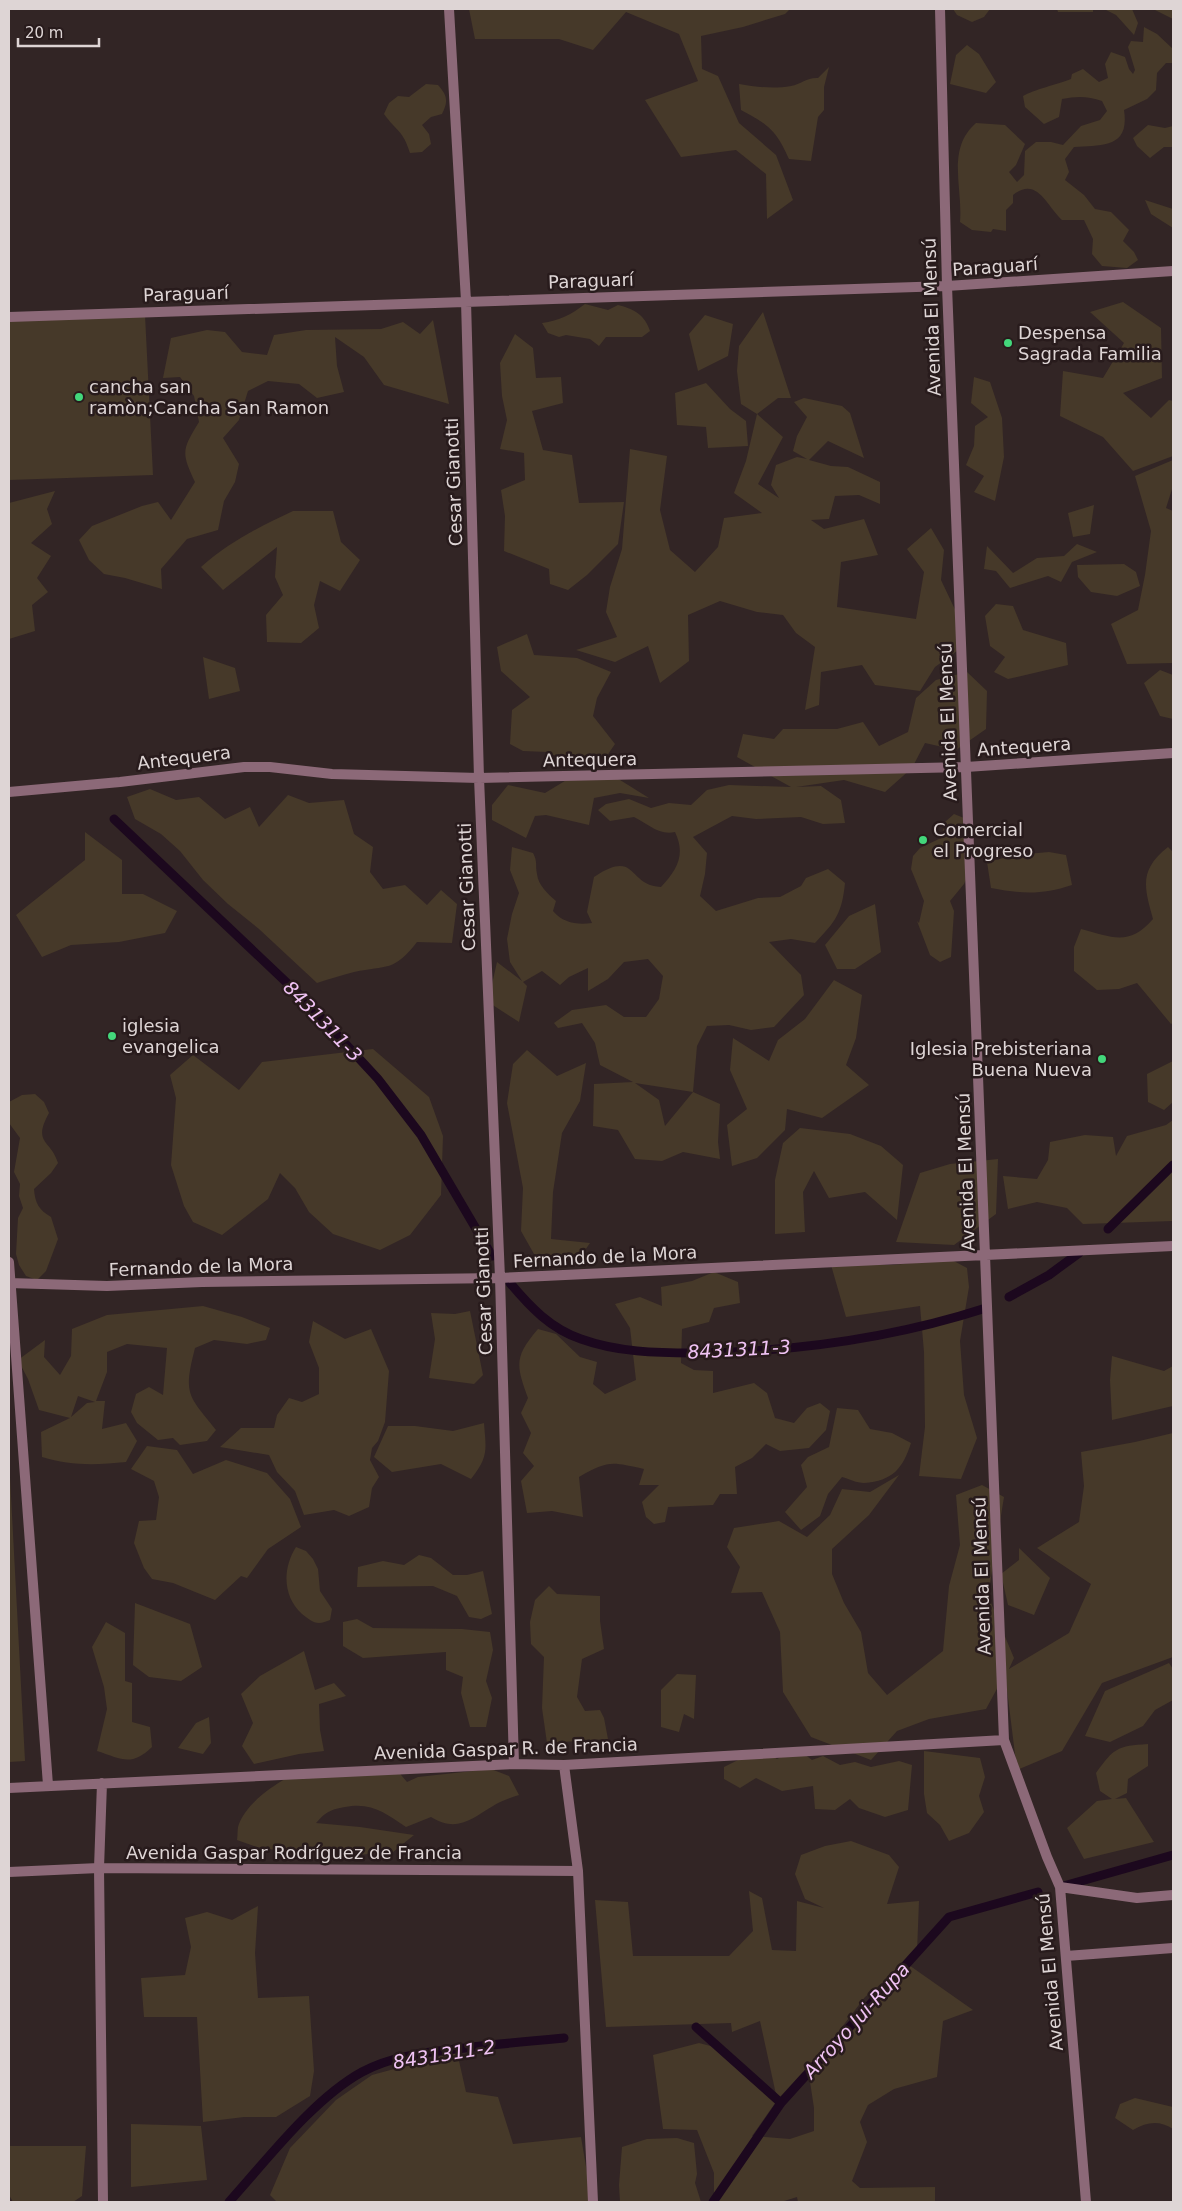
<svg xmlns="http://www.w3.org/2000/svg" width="1182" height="2211" font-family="'DejaVu Sans',sans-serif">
<rect width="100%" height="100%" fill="#322525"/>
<!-- green -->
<path fill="#463929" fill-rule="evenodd" d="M469 9H790L785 14 743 27 701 36 702 69 718 76 739 123 776 155 793 200 767 219 766 174 736 150 681 157 645 100 698 81 679 34 626 12 593 50 559 39H475Z
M953 9H990L984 17 972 22 957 15Z
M1057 9H1093V12H1058Z
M1104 9H1132L1138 23 1134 35 1116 15Z
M1151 9H1173V19L1153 9Z
M1144 27 1157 34 1173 49V63H1166L1157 73 1156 90 1147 99 1124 110C1130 149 1101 145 1074 147L1065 159 1069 172 1065 180 1084 195 1095 209 1111 212 1129 230 1123 241 1134 252 1138 260 1127 268 1102 266 1092 254 1093 239 1084 220H1062C1046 205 1037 176 1013 195V203L1006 210V231L993 229 991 232 972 230 960 222C963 188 946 149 976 123L1005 125 1025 144 1016 165 1009 172 1017 182 1024 175 1025 151 1036 142H1051L1063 145 1081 126 1100 120 1107 111 1102 101C1088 96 1077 96 1062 99L1059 117 1044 124 1025 107 1023 96C1033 90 1058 84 1071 79L1072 74 1083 69 1099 82 1108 78 1105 64 1111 52 1125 57 1129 69 1133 74 1135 70 1128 47 1131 41 1143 42Z
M967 45 979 54 996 82 986 93 950 84 956 55Z
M829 67 824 87V110L818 117 811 161 789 159C776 130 769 125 741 110L739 84C756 87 774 89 791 86 801 84 808 77 818 78Z
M426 84 438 85C448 96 448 102 442 114L431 117 422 125 429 134 431 144 422 152 410 153C403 130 396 131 384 114L389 103 398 96 409 97Z
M1148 125 1165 128 1173 126V147H1164L1150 158 1137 146 1133 138Z
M1145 200 1173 209V228L1151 214Z
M1123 302 1161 328 1162 378 1123 393 1151 418 1169 400 1173 401V456L1133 471 1103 437 1060 416 1063 371 1103 378 1124 343 1090 312Z
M585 304 608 310 618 305C634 309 645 315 650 331L642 337H606L599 346 590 339 566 335 559 337 548 333 542 323C559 321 572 314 585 304Z
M763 312 791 398H778L757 414 783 437 758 484 779 498 771 485 776 465 797 457 807 459 793 451 797 436 807 417 794 402 804 398 842 406 850 413 864 458 828 441 809 460 831 466 848 467 880 482V504L859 495 835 496 829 519 811 520 824 529 864 519 878 555 841 562 837 607 916 619 924 572 907 549 931 528 944 550 941 580 960 620 961 648 935 667 920 691 875 685 862 665 821 672 819 705 805 710 815 647 796 633 783 615 757 612 720 601 688 615 689 661 660 683 648 646 615 662 576 650 617 637 606 612 610 587 622 549 630 449 667 456 660 510 670 550 695 572 718 547 724 518 762 513 734 493 746 461 757 414 741 404 737 371 739 346Z
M145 315 153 475 9 480V320Z
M705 315 733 324 728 356 698 371 689 334Z
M433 320 449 404 384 385 364 357 335 337 337 366 344 392 317 398 299 384 268 381 248 391 239 420 223 438 239 464 235 482 224 501 218 530 187 539 161 569 162 589 125 578 104 574 89 560 79 540 92 526 142 506 158 502 171 520 195 482C181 452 182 450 199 422L194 396 180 377 163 378 171 338 207 330 225 332 242 352 267 355 274 335 306 330 381 329 403 322 420 334Z
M515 334 533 348 536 378 561 377 563 403 532 411 543 450 572 455 579 503 624 502 618 544 587 575 568 590 550 584 549 569 504 551 505 516 501 490 525 480 524 453 500 449 507 420 502 396 500 363Z
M974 377 990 382 1002 418 1004 457 995 501 974 492 984 476 966 465 974 446 975 426 988 417 971 403Z
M706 383 730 409 746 421 748 446 708 448 706 427 677 425 675 393Z
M1173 460V486L1166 508 1173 511V663L1127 664 1111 624 1138 610 1145 575 1151 531 1135 476Z
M55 491 47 509 52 524 31 543 51 556 37 578 48 592 32 605 35 631 9 639V503Z
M1094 505 1090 534 1073 537 1068 513Z
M293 511H333L341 542 360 560 340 591 320 581 314 605 319 628 301 643 267 642 266 615 283 595 275 577 277 547 223 590 201 567C231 541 257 528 293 511Z
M1077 544 1097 552 1072 562 1061 582 1048 576 1010 588 996 571 984 569 987 546 1013 573 1037 558 1064 556Z
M1124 564 1136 572 1140 586 1117 596 1091 592 1078 577 1077 565Z
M996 604 1013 606 1023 630 1066 643 1068 665 1008 679 994 672 1005 657 990 646 985 616Z
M527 634 534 655 577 658 611 672 597 698 593 716 615 744 602 763 580 756 564 761 548 752 523 751 510 744 512 710 530 697 501 671 497 647Z
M203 657 235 668 240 691 209 699Z
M1160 670 1173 675V719L1160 716 1144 683Z
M967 672 987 691 986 729 956 750 925 743 912 768 885 792 844 780 796 787 821 786 841 800 845 823 823 824 801 817 756 819 732 816 693 837 707 853 705 874 700 896 716 911 758 898 780 897 801 886 806 878 828 869 845 883C842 913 836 921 815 943L791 939 769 942 801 975 804 995 774 1027 751 1030 729 1025 707 1026 697 1046 693 1092 720 1104 718 1142 720 1159 683 1152 662 1161 635 1159 618 1130 593 1126 594 1084 633 1082 600 1065 595 1043 582 1023 558 1028 554 1023 572 1010 606 1005 624 1017H646L659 999 663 976 648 959 624 962 608 979 588 991V968L569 977 560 985 542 971 523 982 527 986 519 1022 488 1002 497 962 522 981 510 962 507 939 512 914 519 893 510 870 512 847 533 853C538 863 535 864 537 874 538 885 548 894 556 901L553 911C563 923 577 925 592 923L587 912 594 877C638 848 627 886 661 887 677 870 686 855 675 832 659 836 647 823 634 817L610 821 598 810 606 804 629 799 651 808 669 803 691 805 707 790 729 785 791 787 737 757 743 734 774 739 783 729H837L863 722 879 746 908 732 916 698 936 680ZM635 1083 693 1092 665 1126 659 1100Z
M612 775 649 798 620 793 594 798 589 825 546 815 535 816 526 838 492 820V805L508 785 545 793 573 776Z
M150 789 176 800 199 797 225 819 250 807 259 827 288 795 309 803 344 800 354 834 373 847 370 872 383 889 405 885 427 905 441 890 457 904 452 943 417 942C394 972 387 965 354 972 342 975 329 979 317 983L259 929 228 904 203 880 180 851 161 834 135 819 127 797Z
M954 814 964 818 969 873 964 884 950 901 954 911 951 957 940 962 930 955 917 921 919 923 924 901 911 869 913 856 920 848 941 838 945 822Z
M85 832 122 860V894H143L177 911 165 933 119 942 71 945 42 957 16 915 85 860Z
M1168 847 1173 852V1023L1171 1024 1137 983 1119 989 1097 990 1074 971V947L1081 929C1112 937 1129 947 1153 919 1144 887 1139 870 1168 847Z
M1049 852 1066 855 1072 885C1042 895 1022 894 991 888L987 862 1016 855Z
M875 904 881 952 855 969H837L825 945 849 916Z
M834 980 862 995 856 1038 846 1065 869 1085 822 1118 787 1109 785 1130 757 1158 732 1166 727 1125 747 1109 730 1070 733 1038 769 1061 778 1040 805 1019Z
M373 1049 429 1097 443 1136 441 1195 410 1235 380 1250 333 1234 309 1212 295 1188 280 1173 268 1199 222 1235 193 1222 184 1206 171 1165 176 1098 170 1075 193 1055 239 1090 262 1062Z
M527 1050 557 1076 586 1063 580 1101 562 1133 553 1192 551 1239 590 1243 574 1266 534 1254 521 1231 523 1188 507 1103 513 1064Z
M1173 1061V1102L1164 1110 1148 1102 1147 1074Z
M35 1094 44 1102 49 1113C32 1144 51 1139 58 1163L51 1173 34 1189C35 1203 39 1210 51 1217L58 1239 46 1271 37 1280 26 1276 19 1265 16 1254 18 1218 23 1208 19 1196 20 1184 14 1172 20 1138 9 1123V1102L22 1095Z
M1173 1120V1221L1083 1224 1067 1208 1037 1202 1008 1209 1003 1176 1037 1179 1048 1160 1050 1142 1085 1135 1113 1137 1116 1156 1127 1136 1166 1125Z
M800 1128 850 1134 881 1146 903 1165 897 1220 865 1192 829 1198 814 1171 803 1192 805 1232 775 1234V1180L783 1143Z
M998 1159 996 1214 954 1245 896 1242 920 1173 950 1164Z
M950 1259 967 1268 969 1287 960 1341 964 1395 977 1438 961 1479 919 1476 925 1427 924 1352 920 1306 846 1317 831 1265H893Z
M714 1272 738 1282 740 1303 714 1308 709 1322 682 1329 681 1363 694 1370 713 1371V1393L754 1383 767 1393 775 1418 794 1423 807 1408 820 1403 830 1411 826 1430 809 1448 780 1451 766 1444 752 1458 735 1467 737 1494H720L713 1505 668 1507 665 1522 654 1524 646 1517 642 1502 659 1485H639L644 1469C611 1462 609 1460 579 1477L583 1517 552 1511 527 1513 521 1481 534 1466 523 1453 531 1433 521 1413 528 1398C516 1365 514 1357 538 1329L556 1334 580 1357 597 1362 593 1384 605 1394 636 1380 630 1328 615 1304 640 1297 662 1306 661 1287 692 1281Z
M203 1306 242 1317 270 1328 266 1340 247 1344 214 1340 195 1348C183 1395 188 1395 216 1430L207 1441 180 1445 173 1438 158 1440 137 1423 131 1412 136 1394 149 1387 163 1395 167 1348 127 1344 107 1352V1372L96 1401H105L102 1429 126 1423 137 1441 126 1462C97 1465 70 1466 42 1457L41 1432 70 1418 39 1410 28 1379 18 1360 45 1340 44 1357 60 1375 71 1356 72 1329 107 1315ZM78 1396 95 1402 87 1403 71 1417Z
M470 1311 483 1375 474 1384 429 1378 435 1339 431 1313 455 1314Z
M313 1321 345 1339 371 1329 389 1371 385 1422 378 1441 372 1448 370 1460 379 1477 372 1488 369 1507 349 1516 334 1510 304 1515 295 1491 277 1472 269 1455 220 1447 241 1428H274L277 1415 289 1398 302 1402 319 1394V1368L309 1342Z
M1112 1356 1164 1371 1173 1366V1406L1112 1420 1110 1380Z
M837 1408 858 1410 870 1429 892 1433 911 1443C903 1468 893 1481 864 1483 857 1483 849 1479 842 1477L828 1494 820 1516 801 1530 785 1512 807 1487 801 1465 808 1457 829 1447Z
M484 1423C486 1450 489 1456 471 1479L441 1464 392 1472 374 1457 388 1426H415L453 1431Z
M1173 1433V1657L1102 1683 1062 1751 1017 1770 1005 1674 986 1709 929 1719 897 1731 871 1760 811 1737 783 1692 780 1632 762 1592 731 1593 740 1567 727 1547 734 1528 779 1521 807 1537 830 1515 842 1489 870 1492 899 1475 869 1515 832 1549V1574L844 1603 861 1632 868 1673 887 1695 943 1651 949 1586 960 1545 956 1495 982 1485 1004 1497 988 1596 1014 1658 1009 1669 1069 1633 1091 1584 1037 1548 1079 1522 1084 1486 1081 1452 1135 1442Z
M147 1446 177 1450 193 1474 226 1460 267 1473 290 1499 301 1527 268 1549 247 1578 241 1576 215 1600 173 1583 152 1579 144 1568 134 1543 139 1521 156 1520 159 1497 154 1481 131 1469Z
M9 1458 25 1761 9 1762Z
M296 1547 306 1551 313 1559 318 1569 320 1591 332 1609 330 1620C327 1621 322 1623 319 1623 313 1623 307 1618 302 1614 283 1597 282 1569 296 1547Z
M1019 1548 1050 1578 1034 1615 1008 1605 1001 1574 1019 1560Z
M419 1555 431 1558 453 1575H467L483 1571 492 1614 481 1619 469 1617 457 1596 433 1586 357 1587 358 1567 383 1561 404 1565Z
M549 1586 557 1594 600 1596V1621L604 1649 582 1659 577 1697 585 1711 600 1710 604 1718 608 1739 547 1743 542 1708 544 1657 531 1644 530 1622 535 1600Z
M135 1603 190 1624 202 1667 181 1681 149 1677 133 1665Z
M357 1619 373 1628 462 1629 490 1632 493 1650 486 1681 492 1698 486 1727H470L461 1693 463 1677 446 1670V1652L363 1658 343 1646V1622Z
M106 1622 125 1633V1681L132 1683V1722L150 1727 152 1747C131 1767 122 1759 97 1751L107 1709 104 1687 92 1647Z
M304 1651 315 1690 334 1683 346 1696 319 1704 320 1730 324 1751 299 1754 254 1764 242 1746 253 1723 241 1694 260 1676Z
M1169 1663 1173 1669V1700L1155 1710 1143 1726 1110 1742 1085 1736 1105 1691Z
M677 1674 696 1675 694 1719 684 1714 679 1732 661 1727V1690Z
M209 1717 211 1743 203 1754 178 1748 196 1723Z
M1148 1744V1766L1128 1779 1127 1793 1115 1799 1126 1798 1154 1842 1084 1859 1067 1828 1097 1801 1112 1799 1100 1791 1096 1773C1114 1748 1117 1746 1148 1744Z
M799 1750 812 1760 823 1756 840 1765 855 1762 871 1767 899 1761 912 1765 908 1810 885 1817 859 1808 850 1799 835 1810 815 1809 813 1786 782 1791 756 1778 740 1788 724 1779V1767L744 1757 765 1751 777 1759 792 1751Z
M924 1751 980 1758 985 1777 979 1796 984 1812 969 1833 949 1841 940 1825 927 1813 924 1794Z
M324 1768 396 1769 407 1782 418 1777 491 1769 509 1776 519 1795C510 1798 501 1801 493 1806 471 1819 457 1833 431 1817L406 1827C385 1813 372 1802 345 1807 330 1810 327 1811 316 1823L360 1827 414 1835 393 1852 345 1856 331 1849 293 1853 257 1847 237 1840C238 1835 237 1828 239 1824 247 1803 274 1784 293 1775L306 1779Z
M851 1841 889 1855 899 1867 887 1904 919 1901 917 1952 906 1963 973 2010 943 2021 937 2077 894 2089 868 2105 860 2122 867 2142 852 2181 860 2188 935 2187V2202H798L797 2197 781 2202H714V2173L697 2130 663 2129 653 2055 699 2043 722 2049 777 2099 760 2021 732 2032 731 2023 606 2027 595 1900 628 1902 633 1956H729L753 1931 749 1891 762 1898 772 1950 796 1951 797 1901 824 1908 805 1899 795 1874 801 1855 825 1846ZM903 1966 841 2036 832 2040 865 1997ZM803 2072 809 2075 814 2108V2131L790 2139 752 2136 778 2099Z
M258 1906 255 1953 258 1998 309 1996 314 2071 310 2096 276 2117H244L203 2122 197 2017H144L141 1978 185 1975 191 1947 185 1918 207 1912 232 1920Z
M457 2052 466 2092 498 2097 513 2144 581 2137 592 2202H277L270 2195 290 2148 336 2100 372 2075Z
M1135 2098 1173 2107V2129C1159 2120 1147 2122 1133 2130L1115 2118 1120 2104Z
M131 2124 201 2126 207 2180 131 2187Z
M677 2138 694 2143 697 2174 695 2183 701 2202H620L619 2185 622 2147 647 2139Z
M9 2146H86L82 2196 73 2202H13L9 2195Z"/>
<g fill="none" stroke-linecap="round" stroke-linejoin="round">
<!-- stream -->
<path stroke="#1c081e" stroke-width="9" d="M114 819 305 1000 378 1079 421 1135 492 1256
M1108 1229 1173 1165
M510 1283C530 1307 551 1329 581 1339 617 1352 656 1353 694 1353 792 1352 893 1338 986 1308
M1009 1297 1049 1275 1079 1253
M1060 1887 1173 1855
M696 2027 781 2103
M229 2202C267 2160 313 2099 362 2072 393 2055 431 2052 465 2048 498 2044 531 2041 564 2038
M713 2202 781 2103 949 1917 1038 1892"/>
<!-- street -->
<path stroke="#8c6978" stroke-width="10" d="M449 9 466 301 479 778 500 1278 514 1764
M940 9 947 286 1004 1740 1047 1857 1060 1887 1086 2202
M9 317 947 286 1173 271
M9 792 120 782 244 767H270L332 774 479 778 966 767 1173 753
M9 1262 48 1785
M9 1283 107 1286 202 1282 500 1278 1173 1246
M564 1765 578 1871 593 2202
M102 1783 99 1868 103 2202
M9 1788 514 1764 564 1765 1004 1740
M9 1872 99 1868 578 1871
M1060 1887 1137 1898 1173 1895
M1066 1956 1173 1948"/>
</g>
<!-- markers -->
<g fill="#43d77b" stroke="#281b1c" stroke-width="2">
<circle cx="1008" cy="343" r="5"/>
<circle cx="79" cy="397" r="5"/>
<circle cx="923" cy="840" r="5"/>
<circle cx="112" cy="1036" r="5"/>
<circle cx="1102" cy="1059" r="5"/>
</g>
<g text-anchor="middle" stroke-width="5" stroke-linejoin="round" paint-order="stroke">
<!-- street labels -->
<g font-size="18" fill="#ded5d5" stroke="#281b1c">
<text transform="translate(995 267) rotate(-4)" y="6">Paraguarí</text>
<text transform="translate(591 281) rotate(-2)" y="6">Paraguarí</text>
<text transform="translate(186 294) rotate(-2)" y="6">Paraguarí</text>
<text transform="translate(932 317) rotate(-92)" y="6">Avenida El Mensú</text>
<text transform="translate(454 482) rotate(-92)" y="6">Cesar Gianotti</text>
<text transform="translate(948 722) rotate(-92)" y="6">Avenida El Mensú</text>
<text transform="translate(1024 747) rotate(-4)" y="6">Antequera</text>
<text transform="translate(184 758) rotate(-7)" y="6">Antequera</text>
<text transform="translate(590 760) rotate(-1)" y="6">Antequera</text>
<text transform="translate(467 887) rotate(-92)" y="6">Cesar Gianotti</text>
<text transform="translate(966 1172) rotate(-92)" y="6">Avenida El Mensú</text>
<text transform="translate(605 1257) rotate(-3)" y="6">Fernando de la Mora</text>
<text transform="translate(201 1267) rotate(-2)" y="6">Fernando de la Mora</text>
<text transform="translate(484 1291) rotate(-92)" y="6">Cesar Gianotti</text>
<text transform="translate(982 1576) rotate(-92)" y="6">Avenida El Mensú</text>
<text transform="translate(506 1749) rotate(-2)" y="6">Avenida Gaspar R. de Francia</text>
<text x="294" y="1859">Avenida Gaspar Rodríguez de Francia</text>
<text transform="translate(1050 1972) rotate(-95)" y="6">Avenida El Mensú</text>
</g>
<!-- poi labels -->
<g font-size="18" fill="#ded5d5" stroke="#281b1c" text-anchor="start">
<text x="1018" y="339">Despensa<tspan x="1018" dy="21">Sagrada Familia</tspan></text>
<text x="89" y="393">cancha san<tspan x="89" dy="21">ramòn;Cancha San Ramon</tspan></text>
<text x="933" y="836">Comercial<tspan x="933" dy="21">el Progreso</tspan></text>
<text x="122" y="1032">iglesia<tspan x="122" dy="21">evangelica</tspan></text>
<text x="1092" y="1055" text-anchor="end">Iglesia Prebisteriana<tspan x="1092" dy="21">Buena Nueva</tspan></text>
</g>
<!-- water labels -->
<g font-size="19" font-style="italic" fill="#f0c3f4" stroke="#281b1c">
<text transform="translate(323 1021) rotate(46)" y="7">8431311-3</text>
<text transform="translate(739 1349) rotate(-3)" y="7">8431311-3</text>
<text transform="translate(856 2020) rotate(-48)" y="7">Arroyo Jui-Rupa</text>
<text transform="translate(444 2054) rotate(-9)" y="7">8431311-2</text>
</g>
</g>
<!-- border -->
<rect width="1182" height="2211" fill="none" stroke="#ded5d5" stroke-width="20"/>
<!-- scale -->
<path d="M18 38v8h81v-8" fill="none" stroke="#ded5d5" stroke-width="2.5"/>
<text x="25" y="38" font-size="15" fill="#ded5d5" stroke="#281b1c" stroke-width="4" paint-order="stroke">20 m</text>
</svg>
